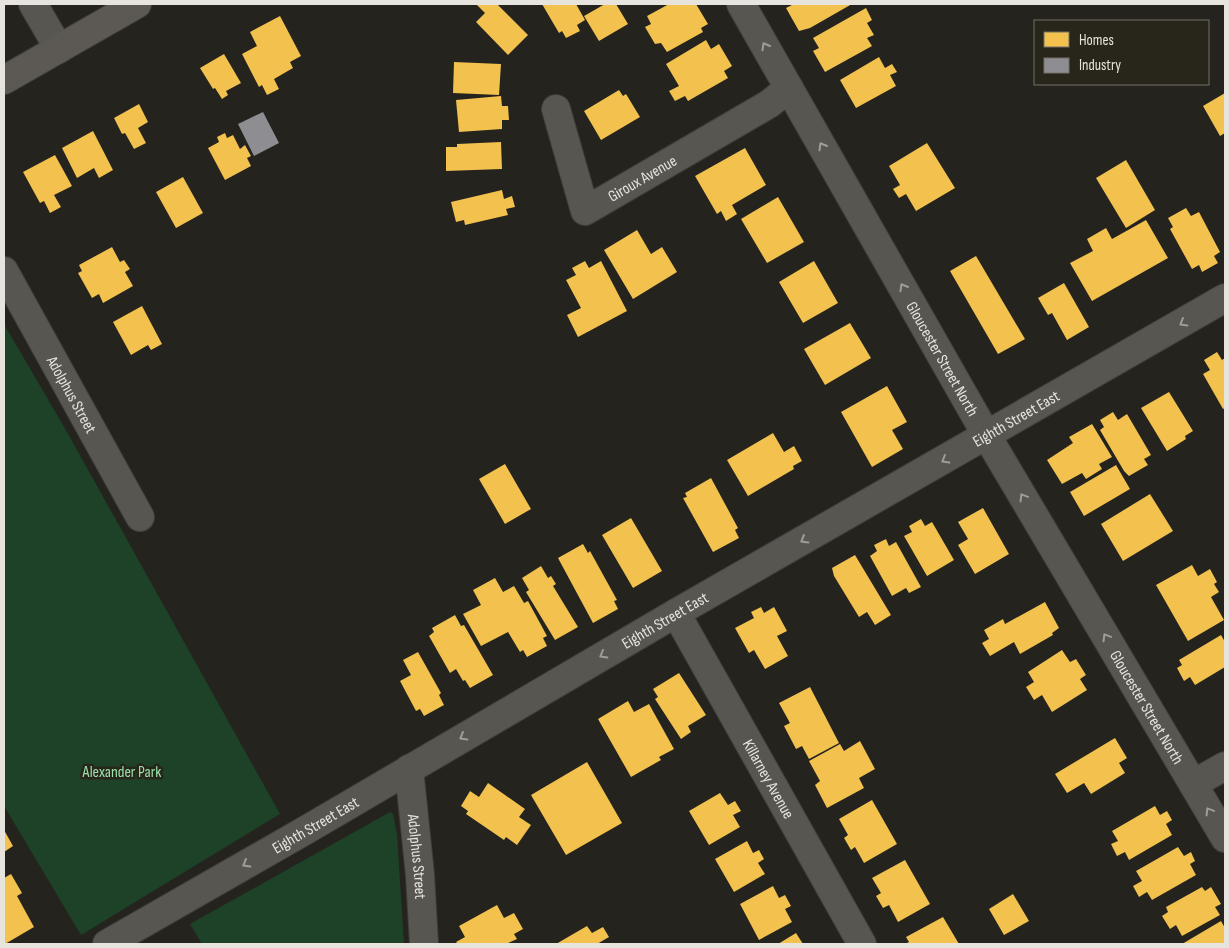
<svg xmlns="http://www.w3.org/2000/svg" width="1229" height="948" font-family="'Sofia Sans Condensed',sans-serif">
<rect width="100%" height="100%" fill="#24231e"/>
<!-- green -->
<path fill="#1d4228" d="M4 324 67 432 280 814 81 935 4 806Z
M390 812 393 814 397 834 404 944H202L190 924Z"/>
<!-- homes -->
<path fill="#f2c14e" d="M479 4H497L528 35 508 55 476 22 485 13 477 5Z
M542 4H576L585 20 577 25 580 31 566 38 562 31 559 33Z
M605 4H616L628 24 599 41 584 16Z
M669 4H696L708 24 701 28 703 32 667 52 661 43 655 44 645 27 651 24 647 16Z
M794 4H852L810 28 799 31 786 8Z
M866 8 872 20 867 23 874 35 867 38 872 46 825 72 813 51 819 48 813 38Z
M280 16 301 56 290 62 293 68 274 79 279 89 267 95 262 85 259 87 242 54 257 46 250 32Z
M706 40 711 49 719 44 732 66 724 71 728 78 688 101 685 96 675 101 669 91 679 86 666 64Z
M224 54 241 83 226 91 228 95 222 99 215 88 213 89 200 68Z
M879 57 885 68 892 64 897 72 890 75 896 86 856 108 840 80Z
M454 62 501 64 499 95 453 93Z
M619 90 623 96 626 94 640 117 601 140 584 111Z
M1225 93V133L1220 136 1203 106Z
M501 96 502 106H508L509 120H502V129L459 132 456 100Z
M139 104 148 122 138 128 146 143 134 149 125 133 122 134 114 118Z
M93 131 113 170 99 178 94 168 77 178 62 148Z
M225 133 227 138 233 135 240 149 245 145 251 156 247 158 251 166 225 180 208 148 219 142 217 137Z
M501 142 502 169 446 171V147H457V144Z
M927 143 955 188 916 211 906 194 899 198 893 189 900 185 889 166Z
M745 148 766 185 732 205 737 214 726 221 721 211 717 214 695 176Z
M55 155 72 186 54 195 61 207 50 213 44 201 40 203 23 172Z
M1126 160 1155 210 1126 228 1096 178Z
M183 177 203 213 176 228 156 192Z
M502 190 504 199 512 196 515 207 506 209 508 215 465 225 464 220 456 222 451 202Z
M778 197 804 242 767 263 741 219Z
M1186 208 1191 216 1199 212 1220 252 1214 256 1218 263 1202 272 1199 265 1192 269 1170 229 1173 227 1168 218Z
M1146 220 1168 258 1092 301 1070 263 1093 251 1087 239 1106 228 1112 239Z
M637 230 651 254 662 247 677 272 633 299 604 250Z
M112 247 120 262 124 260 130 269 125 272 133 286 103 303 99 294 92 298 78 273 82 271 79 265Z
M976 256 1025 339 998 354 950 271Z
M585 261 589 268 601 261 627 311 578 337 567 315 581 308 566 280 576 275 572 268Z
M814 261 838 303 803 323 779 282Z
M1064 283 1089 327 1067 340 1052 313 1048 315 1038 298Z
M142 306 162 344 151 350 148 345 131 355 113 322Z
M850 323 871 358 825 385 804 349Z
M1217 352 1222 360 1225 358V408L1223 409 1203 374 1210 370 1204 360Z
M887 386 907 422 892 430 903 449 872 467 841 412Z
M1169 392 1193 431 1185 436 1186 439 1167 451 1141 408Z
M1113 412 1118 420 1127 414 1151 455 1144 459 1148 465 1129 476 1124 471 1100 430 1104 427 1100 420Z
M1092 424 1112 457 1099 464 1102 469 1086 479 1082 473 1062 484 1047 460 1073 443 1069 437Z
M773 433 784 452 794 446 802 461 793 466 794 469 748 496 727 460Z
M505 464 531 509 505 524 479 479Z
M1116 465 1130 489 1084 516 1070 492Z
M711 478 738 528 735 530 739 538 713 552 683 498 687 497 685 493Z
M1150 494 1173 531 1123 561 1101 524Z
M983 508 1009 554 975 574 958 545 968 539 958 522Z
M631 518 662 571 633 588 602 535Z
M921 519 925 526 932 522 954 560 927 576 904 536 912 532 909 526Z
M886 539 889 546 896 542 921 587 909 593 906 588 892 596 870 556 877 551 874 545Z
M583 544 588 553 590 551 617 600 614 601 618 609 593 623 558 558Z
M855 555 891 615 875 625 867 612 859 617 834 576 832 568Z
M1192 565 1198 576 1210 569 1217 582 1214 584 1219 592 1211 597 1224 620 1188 641 1156 585Z
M541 566 548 578 551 576 556 584 553 586 578 627 555 640 526 592 529 590 522 578Z
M495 578 503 592 514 586 524 603 528 601 547 636 543 638 547 646 527 657 523 650 520 652 508 632 481 646 463 614 481 605 473 590Z
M1045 602 1059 628 1052 633 1053 635 1020 654 1014 642 990 656 982 643 989 639 984 630 1003 619 1005 624Z
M761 607 764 613 774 607 787 631 777 636 788 656 765 669 754 650 749 653 735 628 754 618 751 612Z
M455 615 461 626 464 625 493 675 470 688 465 680 463 681 456 669 450 673 429 636 434 632 432 628Z
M1221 635 1225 642V667L1195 685 1190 677 1184 681 1177 668 1182 665 1179 660Z
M1062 650 1070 662 1076 659 1086 675 1080 679 1087 690 1052 712 1042 695 1034 700 1026 687 1034 682 1028 672Z
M418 652 441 693 439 695 444 705 424 716 420 709 416 711 400 681 411 675 403 660Z
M679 673 706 715 688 726 691 732 681 739 655 699 658 697 653 689Z
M810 687 839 743 809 759 802 746 796 749 784 726 790 723 779 703Z
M628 701 634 712 649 704 674 749 659 757 661 760 631 777 598 719Z
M1115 738 1127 758 1119 763 1125 773 1091 794 1084 783 1067 793 1055 774Z
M860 741 875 769 859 778 864 788 827 808 815 785 820 781 809 761 840 744 844 751Z
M587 762 622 823 566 855 531 795Z
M488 783 525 809 519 817 531 825 517 845 506 837 504 840 466 814 468 811 461 806 470 791 479 797Z
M720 793 728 805 735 801 741 811 733 815 740 827 709 845 689 811Z
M872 800 897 844 864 863 855 847 851 850 844 838 848 835 839 819Z
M1155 806 1160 815 1167 811 1172 820 1166 824 1172 835 1129 860 1125 852 1117 856 1111 844 1118 841 1112 831Z
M4 830 13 846 4 852Z
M747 841 753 853 759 850 764 859 758 863 765 874 734 892 715 859Z
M1178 847 1184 856 1191 852 1195 861 1190 864 1196 875 1152 900 1147 892 1139 897 1133 886 1142 881 1136 871Z
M905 860 930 904 898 922 889 905 883 908 876 896 881 893 872 878Z
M11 874 22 893 17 896 34 927 5 944 4 941V878Z
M773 886 779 898 785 895 791 906 785 909 792 922 759 940 740 904Z
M1202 887 1205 891 1211 887 1221 904 1215 907 1220 915 1182 936 1176 925 1170 929 1162 916 1168 912 1166 907Z
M1013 894 1029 921 1004 935 989 909Z
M497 905 504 918 514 913 523 929 514 934 517 939 506 944H458L456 942 465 937 459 926Z
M943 917 959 944H905L909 942 906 937Z
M1221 921 1225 928V944H1182Z
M587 926 592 933 603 927 609 937 597 944H556Z
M796 933 803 944H778Z"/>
<!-- industry -->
<path fill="#8d8d92" d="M263 112 279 143 254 156 238 124Z"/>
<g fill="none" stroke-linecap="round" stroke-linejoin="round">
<defs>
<g id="street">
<path d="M33 4 59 49"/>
<path id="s1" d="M741 4 987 436 1225 838"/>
<path id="s2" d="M556 109 585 211 769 104 789 88"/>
<path id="s3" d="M4 271 140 517"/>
<path id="s4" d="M676 613 862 944"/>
<path id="s5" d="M409 769 420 875 424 944"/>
<path d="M1193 784 1225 766"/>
<path id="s6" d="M107 944 306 830 676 613 1225 298"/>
</g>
<path id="secondary" d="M4 80 137 4"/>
</defs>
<!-- street casing -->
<use href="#street" stroke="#403f3b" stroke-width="30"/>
<!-- secondary casing -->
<use href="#secondary" stroke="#403f3b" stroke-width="30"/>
<!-- street -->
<use href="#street" stroke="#575651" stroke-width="28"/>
<!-- secondary -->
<use href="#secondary" stroke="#5c5854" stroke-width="28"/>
</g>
<!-- one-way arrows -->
<defs><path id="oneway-chevron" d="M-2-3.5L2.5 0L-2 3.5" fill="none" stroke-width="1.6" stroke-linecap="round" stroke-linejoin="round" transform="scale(1.25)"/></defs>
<g stroke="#9e9d97">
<use href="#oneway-chevron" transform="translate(765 46) rotate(-120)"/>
<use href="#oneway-chevron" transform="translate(822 146) rotate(-120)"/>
<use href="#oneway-chevron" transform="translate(903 287) rotate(-120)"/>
<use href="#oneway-chevron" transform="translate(1183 323) rotate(150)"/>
<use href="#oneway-chevron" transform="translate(945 460) rotate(150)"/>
<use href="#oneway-chevron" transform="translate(1023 497) rotate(-121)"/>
<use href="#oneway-chevron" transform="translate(804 540) rotate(150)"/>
<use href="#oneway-chevron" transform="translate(1106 637) rotate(-121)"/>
<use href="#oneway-chevron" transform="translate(603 655) rotate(150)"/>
<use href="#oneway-chevron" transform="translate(463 737) rotate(150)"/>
<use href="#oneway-chevron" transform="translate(1209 811) rotate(-121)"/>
<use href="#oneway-chevron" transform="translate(246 864) rotate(150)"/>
</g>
<g text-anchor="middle" stroke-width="5" stroke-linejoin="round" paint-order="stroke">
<!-- street labels -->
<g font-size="16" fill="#e6e4dd" stroke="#28251a">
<text dy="6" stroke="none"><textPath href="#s2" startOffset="172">Giroux Avenue</textPath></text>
<text dy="6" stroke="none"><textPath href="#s1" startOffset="408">Gloucester Street North</textPath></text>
<text dy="6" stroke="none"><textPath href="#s3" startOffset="141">Adolphus Street</textPath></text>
<text dy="6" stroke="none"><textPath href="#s6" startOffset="1050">Eighth Street East</textPath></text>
<text dy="6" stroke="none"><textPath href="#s6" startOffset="645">Eighth Street East</textPath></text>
<text dy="6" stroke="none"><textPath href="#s1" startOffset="812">Gloucester Street North</textPath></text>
<text dy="6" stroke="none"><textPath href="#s4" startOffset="190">Killarney Avenue</textPath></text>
<text dy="6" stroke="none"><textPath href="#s6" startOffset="240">Eighth Street East</textPath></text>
<text dy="6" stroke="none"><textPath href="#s5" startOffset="88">Adolphus Street</textPath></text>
</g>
<!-- park labels -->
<g font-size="16" fill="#97e1a9" stroke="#28251a">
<text x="122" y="777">Alexander Park</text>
</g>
</g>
<!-- border -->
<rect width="1229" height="948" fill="none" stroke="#e6e4dd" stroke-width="10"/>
<!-- legend -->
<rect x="1034" y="20" width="175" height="65" fill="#28251a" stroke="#747168"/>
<rect x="1044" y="32" width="25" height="15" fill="#f2c14e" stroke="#747168"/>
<text x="1079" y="45" font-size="15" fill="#e6e4dd">Homes</text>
<rect x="1044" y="58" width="25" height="15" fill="#8d8d92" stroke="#747168"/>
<text x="1079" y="70" font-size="15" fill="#e6e4dd">Industry</text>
</svg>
